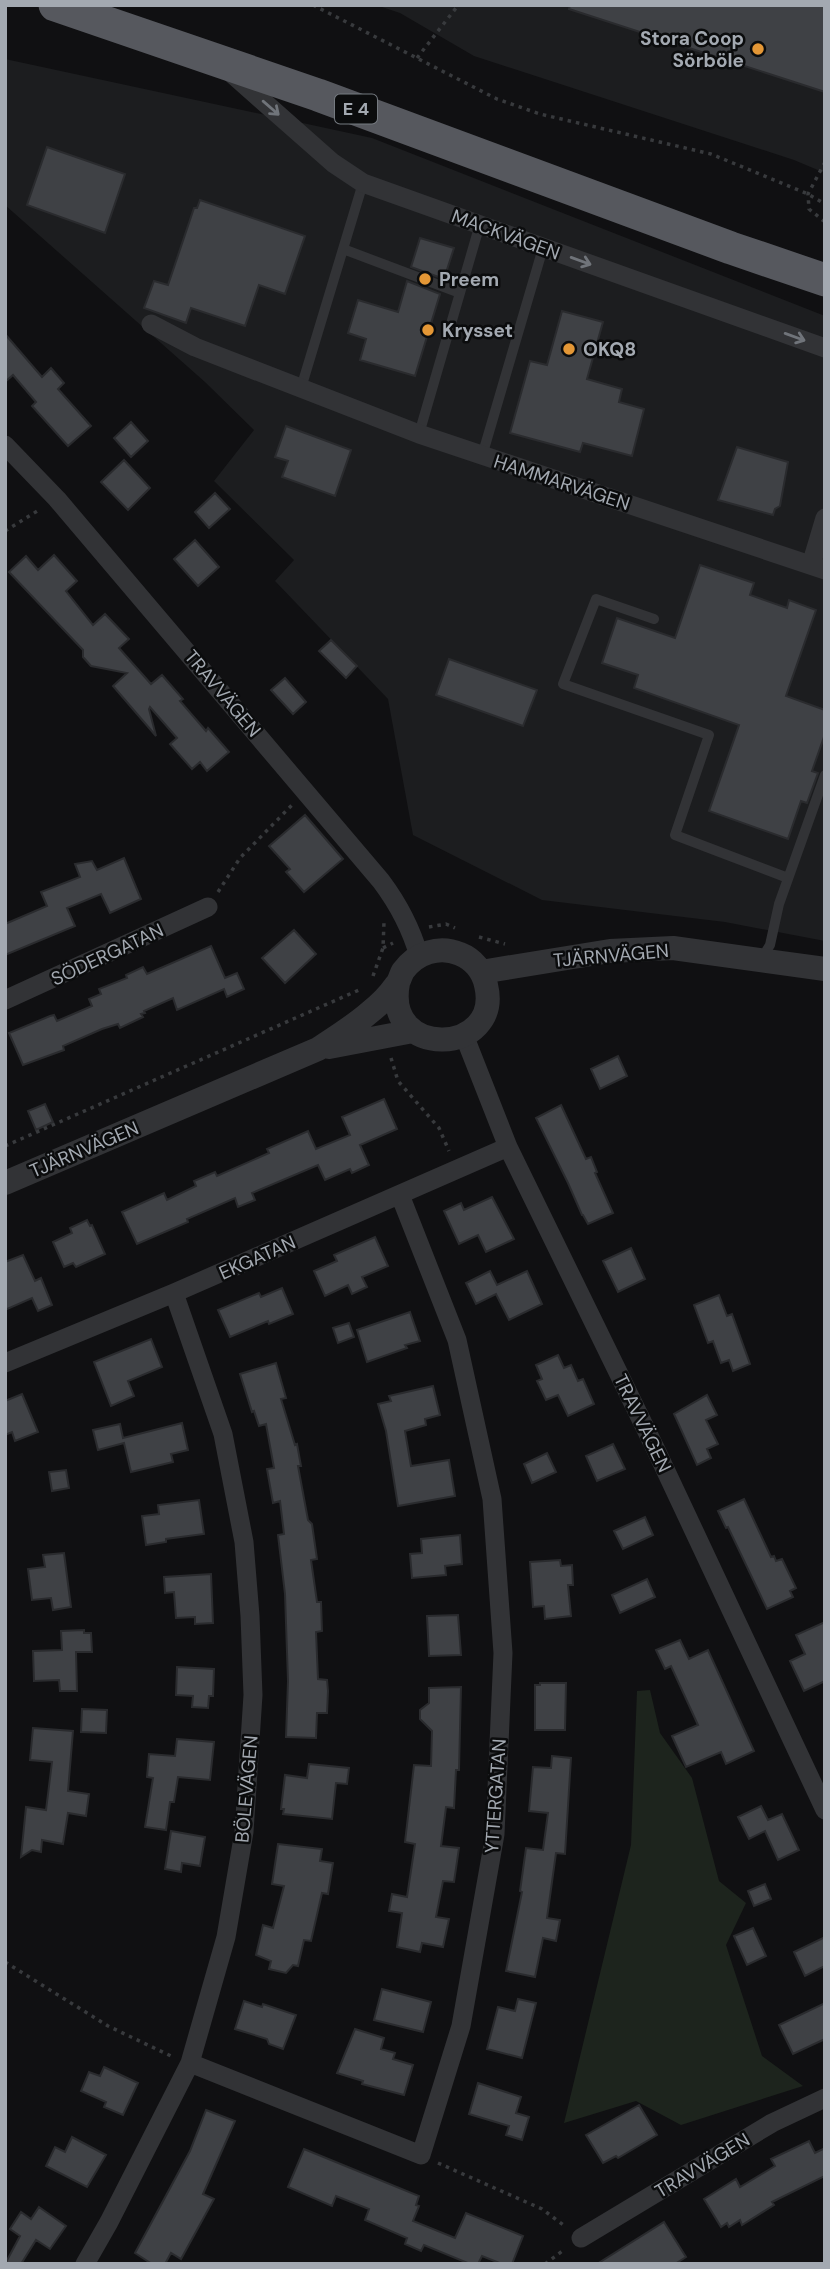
<svg xmlns="http://www.w3.org/2000/svg" width="830" height="2269" font-family="'DM Sans',sans-serif">
<rect width="100%" height="100%" fill="#101012"/>
<!-- built -->
<path fill="#1c1d1f" d="M376 5H825V173L794 160 474 56 400 13Z
M5 59 372 138 825 316V941L725 922 542 900 413 835 388 699 275 581 294 560 214 481 254 430 205 382 5 205Z"/>
<!-- green -->
<path fill="#1d241d" d="M650 1690 660 1733 692 1778 719 1881 746 1903 726 1945 762 2056 803 2086 681 2125 636 2101 564 2123 631 1845 637 1691Z"/>
<!-- building -->
<path fill="#3f4145" stroke="#2a2b2e" stroke-width="2" d="M570 5H825V92L569 9Z
M47 147 125 174 105 233 27 205Z
M200 200 305 236 285 294 259 285 245 326 191 308 186 323 144 308 154 281 168 285 194 208H197Z
M420 238 454 248 444 279 411 267Z
M407 281 440 294 415 376 360 360 366 339 348 333 358 300 398 312Z
M562 311 603 322 587 379 622 389 619 402 644 409 632 456 583 443 580 452 510 433 530 361 547 365Z
M5 334 42 377 51 368 64 383 58 389 91 426 68 446 32 406 36 402 13 375 5 382Z
M131 422 148 441 131 457 114 438Z
M286 426 351 450 335 496 282 477 288 461 275 457Z
M737 447 788 462 780 506 775 509 773 515 718 500Z
M124 460 150 488 128 510 101 482Z
M215 493 230 509 209 528 195 512Z
M195 540 219 567 198 586 174 559Z
M54 555 77 581 66 591 93 625 105 614 129 639 119 648 151 684 162 675 183 699 180 701 206 731 208 728 229 752 207 771 200 762 192 769 170 744 177 738 150 707 149 709 156 736 113 686 127 673 91 666 83 657V650L9 572 26 556 38 570Z
M700 565 754 583 750 595 787 608 789 600 816 610 786 696 825 710V734L812 771 818 773 807 803 801 801 788 839 709 811 739 725 634 688 638 675 602 663 617 618 675 638Z
M331 640 357 666 346 678 319 651Z
M449 659 537 690 523 726 436 695Z
M285 678 306 702 293 714 271 690Z
M305 815 343 859 304 892 286 872 290 869 269 846Z
M124 858 141 899 110 913 101 894 67 908 75 926 5 955V924L47 906 41 892 80 877 75 864 92 861 97 870Z
M294 930 316 954 285 983 262 958Z
M211 946 225 978 237 973 244 989 227 997 224 989 177 1010 173 998 144 1011 145 1013 141 1014 143 1017 120 1028 118 1024 102 1029 63 1046 64 1050 23 1065 9 1033 50 1016 54 1015 57 1021 92 1006 89 999 101 994 99 989 127 978 126 975 143 967 147 974Z
M618 1056 627 1076 600 1089 591 1069Z
M384 1099 397 1129 360 1145 369 1165 352 1173 350 1169 325 1180 318 1165 252 1193 255 1200 238 1207 235 1198 187 1219 188 1222 137 1244 122 1212 164 1193 167 1200 196 1186 194 1181 215 1172 217 1176 269 1153 267 1149 308 1131 316 1149 350 1135 342 1117Z
M45 1104 53 1122 36 1130 28 1111Z
M561 1105 586 1159 591 1157 597 1172 595 1173 613 1213 588 1224 583 1215H582L568 1183 536 1118Z
M492 1197 514 1239 486 1252 478 1235 459 1244 444 1211 461 1203 464 1210Z
M87 1220 90 1226 92 1225 105 1254 76 1267 73 1263 64 1267 53 1242 72 1233 70 1228Z
M375 1237 388 1266 362 1277 367 1287 352 1294 348 1285 325 1296 314 1271 337 1261 334 1255Z
M631 1248 645 1279 618 1292 603 1261Z
M23 1255 35 1281 41 1278 52 1305 38 1311 32 1298 5 1310V1262Z
M490 1271 497 1285 527 1271 542 1304 509 1320 496 1294 476 1304 466 1283Z
M282 1288 293 1314 269 1324 268 1321 230 1337 218 1310 259 1293 261 1297Z
M719 1295 727 1316 732 1314 750 1364 733 1371 729 1360 721 1363 713 1341 708 1343 694 1305Z
M410 1312 420 1341 405 1345 407 1348 367 1362 357 1330Z
M349 1323 354 1337 338 1343 333 1328Z
M151 1339 162 1367 128 1381 134 1396 111 1406 94 1362Z
M558 1355 564 1368 571 1365 578 1381 583 1379 594 1404 568 1416 558 1395 546 1400 537 1381 542 1379 536 1365Z
M276 1363 286 1398 281 1399 295 1445 297 1444 301 1466H298L308 1520 312 1524 317 1559 311 1560 317 1602H321L322 1631 316 1632 318 1679 327 1680 328 1691 327 1713H317L316 1738 286 1737 288 1681 285 1594 278 1535 284 1534 280 1501 273 1503 267 1469 274 1468 266 1424 259 1426 254 1411 252 1412 240 1374Z
M433 1386 440 1415 425 1419 426 1425 405 1431 411 1466 449 1460 455 1496 398 1506 386 1431 378 1404 391 1401 389 1396Z
M22 1394 38 1432 15 1441 12 1432 5 1435V1401Z
M707 1395 717 1415 706 1420 718 1444 707 1449 711 1458 697 1465 674 1414Z
M182 1423 188 1450 171 1454 173 1462 131 1472 124 1443 98 1450 93 1430 120 1424 123 1438Z
M613 1444 625 1469 597 1481 586 1456Z
M547 1453 556 1472 532 1483 524 1464Z
M66 1470 69 1488 52 1491 49 1472Z
M744 1499 771 1557 774 1556 776 1561 782 1559 796 1588 790 1591 793 1597 767 1609 728 1527 726 1528 718 1511Z
M199 1500 204 1534 166 1539V1542L146 1545 142 1516 159 1514 158 1505Z
M645 1517 653 1535 623 1549 614 1531Z
M460 1535 462 1564 445 1566 446 1575 412 1578 410 1554 422 1553 421 1539Z
M64 1553 71 1607 53 1610 51 1598 32 1600 28 1569 45 1567 43 1555Z
M560 1560 561 1566 572 1565 573 1585H568L571 1616 545 1619 544 1606 533 1607 530 1562Z
M211 1574 213 1623 195 1624V1617L176 1618 174 1592 165 1593 164 1577Z
M647 1579 655 1597 620 1613 612 1595Z
M458 1615 461 1655 429 1656 427 1616Z
M825 1622V1681L804 1691 790 1661 805 1654 796 1635Z
M84 1630V1633H91L92 1652H76L77 1691H60L59 1680 34 1681 33 1651 62 1650 61 1631Z
M680 1640 689 1659 708 1650 754 1751 726 1764 721 1752 686 1767 672 1736 698 1725 671 1666 665 1669 656 1650Z
M177 1667 214 1669 213 1696H209L208 1708 192 1707 193 1696 176 1695Z
M540 1683H566L565 1730H535V1685H540Z
M461 1687 459 1770H456L454 1808 446 1807 441 1846 459 1848 454 1882 443 1881 436 1917 449 1919 443 1947 422 1943 420 1952 397 1947 402 1913 389 1911 392 1894 407 1897 415 1844 405 1842 414 1765 431 1766 432 1731 420 1719V1710L429 1703V1688Z
M82 1709 107 1710 106 1733 81 1732Z
M33 1728 73 1731 68 1791 89 1794 86 1816 68 1813 63 1844 42 1840 41 1852 32 1850 21 1857 26 1807 46 1810 52 1762 30 1760Z
M177 1739 214 1742 210 1780 178 1777 174 1802H170L166 1830 145 1827 153 1778 147 1777 149 1754 175 1756Z
M552 1756 571 1758 565 1854 556 1853 547 1918 560 1920 556 1941 543 1938 535 1977 506 1971 522 1892 520 1891 526 1848 543 1850 548 1813 529 1811 533 1767 551 1768Z
M309 1764 349 1768 347 1784 336 1783 332 1819 283 1814 284 1809H281L285 1775 307 1778Z
M761 1806 768 1820 782 1814 799 1850 778 1860 765 1831 749 1839 738 1817Z
M171 1831 205 1837 200 1866 182 1863 181 1872 165 1869Z
M278 1844 322 1849 320 1861 333 1863 328 1894 322 1893 311 1941 304 1940 298 1966 293 1965 286 1973 269 1969 271 1961 256 1955 263 1925 273 1928 284 1886 272 1884Z
M765 1884 771 1899 754 1906 748 1891Z
M753 1928 766 1956 747 1965 734 1936Z
M825 1937V1966L805 1976 794 1952Z
M382 1989 431 2002 423 2032 374 2020Z
M518 1999 536 2003 522 2058 487 2049 498 2007 515 2011Z
M244 2001 262 2007 263 2004 296 2015 283 2049 269 2044 267 2039 235 2029Z
M825 2003V2039L793 2054 779 2025Z
M355 2029 384 2038 381 2049 395 2053 393 2059 413 2065 404 2095 362 2084 363 2081 337 2073Z
M104 2067 138 2083 123 2115 104 2107 106 2102 81 2091 89 2072 100 2076Z
M478 2083 521 2097 516 2113 529 2117 522 2140 506 2135 509 2126 469 2114Z
M639 2105 657 2135 618 2158 616 2156 603 2163 586 2135Z
M206 2110 235 2121 203 2194 214 2199 181 2259 171 2253 165 2264H152L135 2253 190 2151Z
M72 2137 106 2155 87 2187 46 2166 55 2147 65 2152Z
M809 2141 815 2153 825 2148V2176L772 2202 774 2205 742 2225 740 2220 729 2227 727 2223 721 2227 704 2199 736 2179 740 2187 775 2166 771 2159Z
M304 2149 419 2196 416 2205 419 2206 413 2221 455 2238 466 2213 523 2236 512 2264H502L482 2256 478 2264H470L424 2245 421 2251 405 2244 407 2238 365 2220 369 2209 336 2196 332 2206 288 2187Z
M39 2207 66 2226 50 2249 36 2240 21 2264H5L20 2236 10 2229 21 2212 31 2219Z
M664 2222 686 2257 675 2264H597Z"/>
<g fill="none" stroke-linecap="round" stroke-linejoin="round">
<!-- path -->
<path stroke="#383a3d" stroke-width="3.5" stroke-dasharray="3.5 5" stroke-linecap="butt" d="M313 5 497 99 540 114 711 154 808 194 825 204
M417 58 456 8
M825 162 808 194 809 209 825 222
M5 531 39 510
M218 892 240 858 292 805
M429 927 446 924 455 928
M479 937 505 944
M383 948 393 943
M373 976 383 948 384 922
M391 1058 398 1081 439 1128 449 1151
M5 1146 359 990
M5 1962 108 2026 171 2056
M438 2163 542 2209 566 2227
M545 2264 565 2249"/>
<!-- service -->
<path stroke="#323336" stroke-width="10" d="M343 249 460 293
M301 388 363 183
M419 434 480 224
M482 456 543 248
M654 619 596 599 563 684 709 735 675 835 788 878
M762 958 770 945 779 904 825 775"/>
<!-- minor -->
<path stroke="#323336" stroke-width="19" d="M231 73 333 163 363 183 825 348
M151 324 195 347 419 434 825 570
M5 445 57 499 381 881C399 905 411 928 419 956
M811 565 825 518
M5 1000 208 907
M464 1035 508 1147 656 1450 825 1810
M5 1363 174 1293 508 1147
M190 2063 421 2155 461 2026 495 1834 503 1653 492 1499 457 1340 400 1195
M581 2238 772 2123 825 2098
M85 2264 109 2222 190 2063 226 1937 244 1832 253 1695 250 1616 244 1542 223 1434 174 1293"/>
<!-- tertiary -->
<path stroke="#323336" stroke-width="24" d="M481 972 610 951 673 948 825 969
M329 1047 413 1031
M5 1183 318 1049C336 1037 354 1026 370 1012 379 1005 389 995 396 985 400 981 400 976 403 971 416 953 439 945 460 954 473 959 483 971 486 985 503 1055 383 1061 398 983"/>
<!-- trunk -->
<path stroke="#56585e" stroke-width="33" d="M55 5 318 95 731 248 825 280"/>
</g>
<!-- one-way arrows -->
<defs><path id="oneway-shaft" d="M-6 0H5M1.5-3L5.5 0L1.5 3" fill="none" stroke-width="1.6" stroke-linecap="round" stroke-linejoin="round" transform="scale(1.75)"/></defs>
<g stroke="#70747a">
<use href="#oneway-shaft" transform="translate(271 108) rotate(41)"/>
<use href="#oneway-shaft" transform="translate(581 261) rotate(20)"/>
<use href="#oneway-shaft" transform="translate(795 337) rotate(20)"/>
</g>
<!-- markers -->
<g fill="#e49736" stroke="#0b0c0d" stroke-width="2.5">
<circle cx="758" cy="49" r="7"/>
<circle cx="425" cy="279" r="7"/>
<circle cx="428" cy="330" r="7"/>
<circle cx="569" cy="349" r="7"/>
</g>
<g text-anchor="middle" stroke-width="5" stroke-linejoin="round" paint-order="stroke">
<!-- shield labels -->
<rect fill="#0b0c0d" stroke="#757a80" stroke-width="2" x="335" y="94.5" width="42" height="29" rx="5"/>
<g font-size="18" font-weight="bold" fill="#a3a9b1">
<text x="356" y="115">E 4</text>
</g>
<!-- poi labels -->
<g font-size="19" font-weight="bold" fill="#a3a9b1" stroke="#0b0c0d" text-anchor="start">
<text x="744" y="45" text-anchor="end">Stora Coop<tspan x="744" dy="22">Sörböle</tspan></text>
<text x="439" y="286">Preem</text>
<text x="442" y="337">Krysset</text>
<text x="583" y="356">OKQ8</text>
</g>
<!-- street labels -->
<g font-size="19" fill="#a3a9b1" stroke="#0b0c0d">
<text transform="translate(506 234) rotate(20)" y="7">MACKVÄGEN</text>
<text transform="translate(562 482) rotate(18)" y="7">HAMMARVÄGEN</text>
<text transform="translate(223 693) rotate(50)" y="7">TRAVVÄGEN</text>
<text transform="translate(107 954) rotate(-25)" y="7">SÖDERGATAN</text>
<text transform="translate(611 955) rotate(-5)" y="7">TJÄRNVÄGEN</text>
<text transform="translate(84 1149) rotate(-23)" y="7">TJÄRNVÄGEN</text>
<text transform="translate(257 1257) rotate(-24)" y="7">EKGATAN</text>
<text transform="translate(643 1423) rotate(64)" y="7">TRAVVÄGEN</text>
<text transform="translate(246 1789) rotate(-85)" y="7">BÖLEVÄGEN</text>
<text transform="translate(495 1796) rotate(-86)" y="7">YTTERGATAN</text>
<text transform="translate(702 2165) rotate(-31)" y="7">TRAVVÄGEN</text>
</g>
</g>
<!-- border -->
<rect width="830" height="2269" fill="none" stroke="#a3a9b1" stroke-width="14"/>
</svg>
